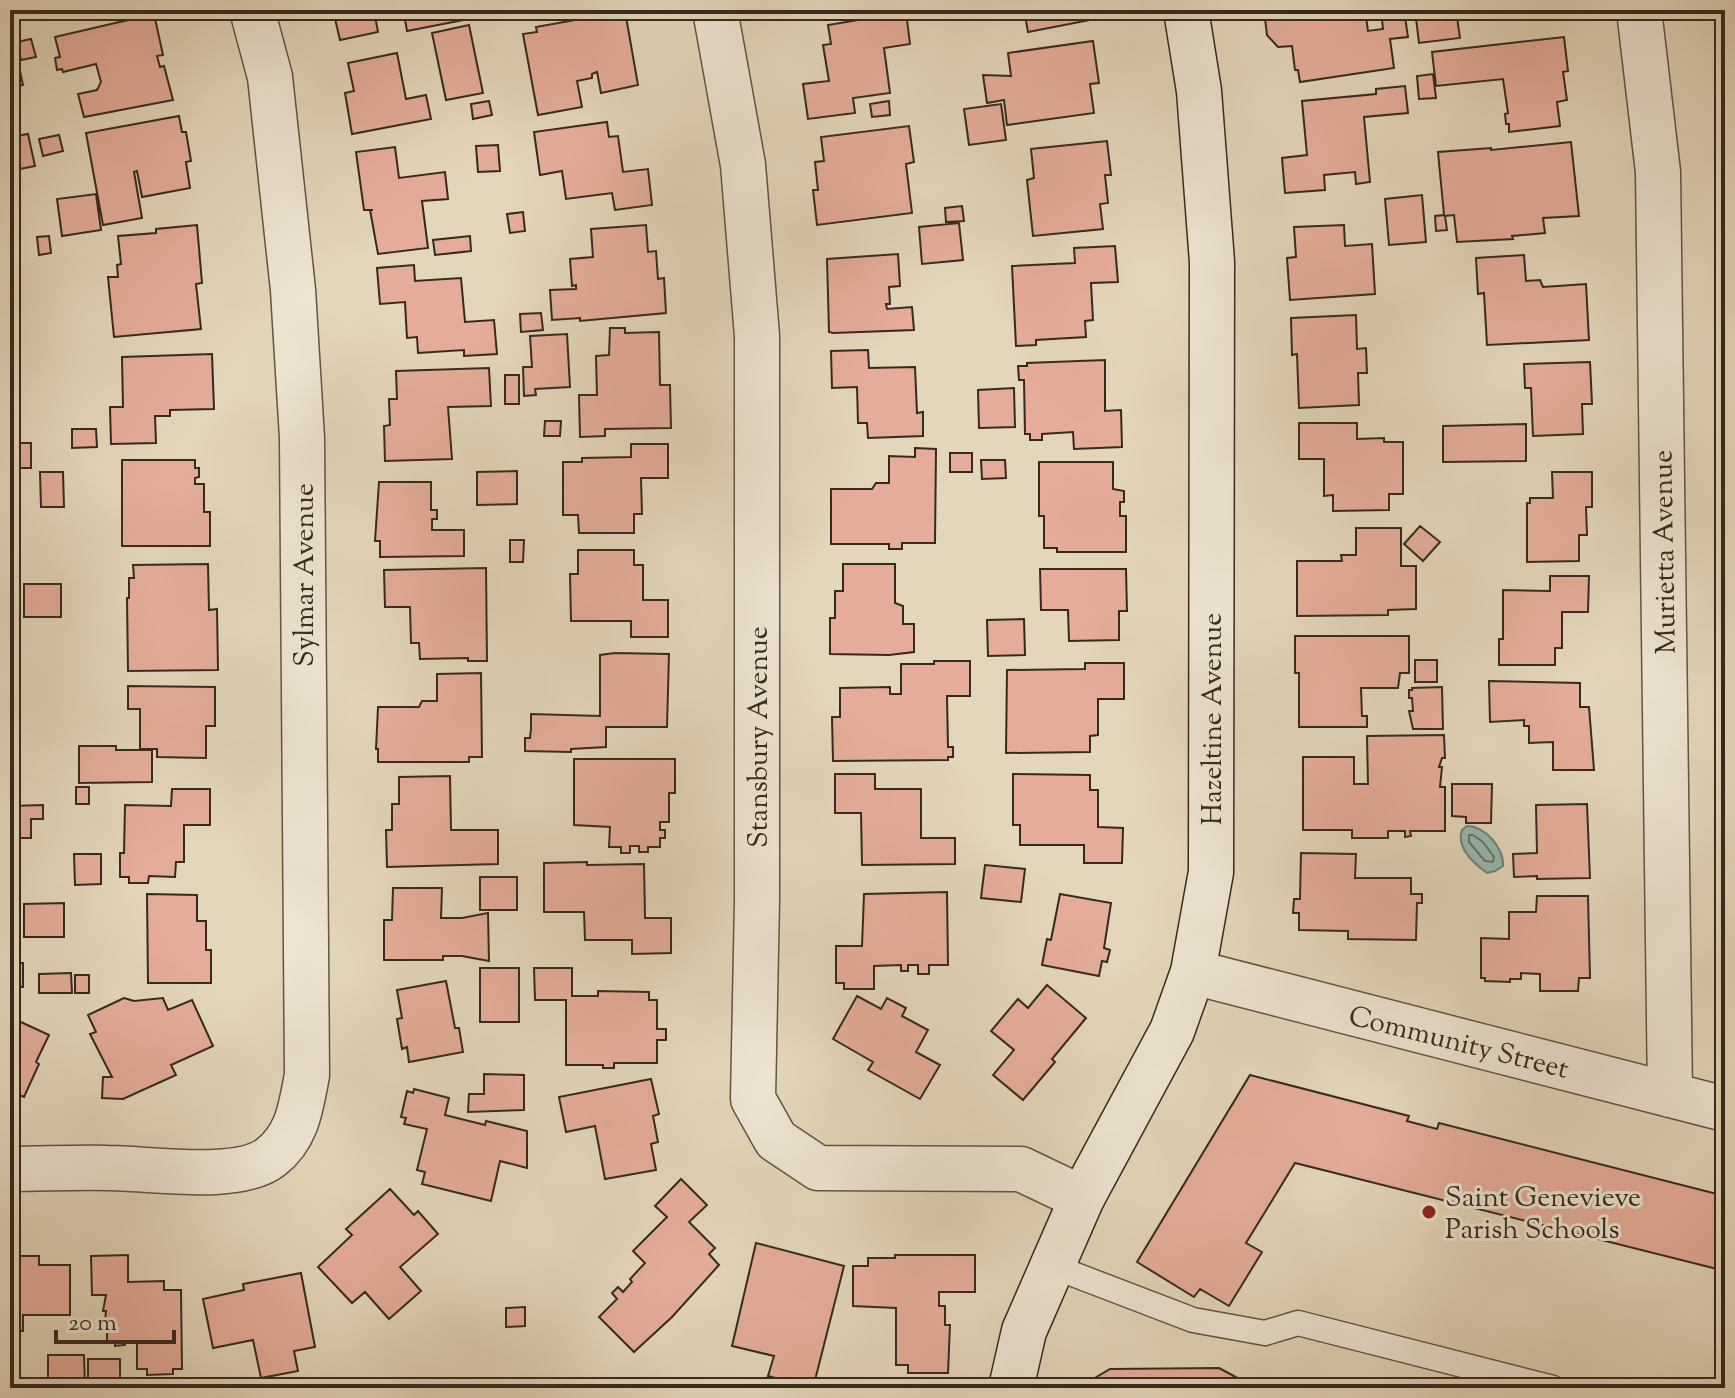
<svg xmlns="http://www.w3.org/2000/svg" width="1735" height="1398" font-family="'Sorts Mill Goudy',serif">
<rect width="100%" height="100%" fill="#e4d6ba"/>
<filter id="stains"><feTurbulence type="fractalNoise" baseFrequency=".0025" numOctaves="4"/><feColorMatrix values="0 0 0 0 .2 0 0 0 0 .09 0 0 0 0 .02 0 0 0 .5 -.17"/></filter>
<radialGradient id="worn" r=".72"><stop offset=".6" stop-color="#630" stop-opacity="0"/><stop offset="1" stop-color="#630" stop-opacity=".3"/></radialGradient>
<!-- water -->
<path fill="#95b9b0" stroke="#6f8075" stroke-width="2" d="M1467 826C1485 826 1504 848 1503 866L1495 871 1487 873C1473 863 1456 847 1462 830Z"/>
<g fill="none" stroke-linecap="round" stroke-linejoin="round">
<!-- shore -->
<path stroke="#667266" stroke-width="2" d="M1469 835H1473L1483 842 1494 857 1493 862 1485 861 1469 842Z"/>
</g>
<!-- building -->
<path fill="#e5ad99" stroke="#362a1d" stroke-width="2" d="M56 10H97L65 20 64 17 59 19Z
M333 10H405L375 16 378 32 340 40Z
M422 10H472L474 18 407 31 404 14Z
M1024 10H1088L1090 20 1028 32Z
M1264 10H1365L1368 31 1383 29 1381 10H1404L1408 37 1390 39 1394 68 1300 82 1298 70H1295L1292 46 1278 47 1267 35Z
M1415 10H1456L1460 38 1419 43Z
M1718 10H1725V60Z
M625 11 638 85 601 93 597 72 592 74V78L577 81 582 107 538 115 523 34 537 32 536 27Z
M906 12 910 44 884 48 890 93 853 98 855 113 808 119 803 84 829 81 823 45 831 44 828 25Z
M154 14 163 55 157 56 160 67 164 66 173 100 84 117 78 94 97 90 101 82 96 64 63 72 62 69 57 70 55 58 60 57 55 37Z
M10 24 23 85 10 88Z
M469 25 483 93 446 100 432 33Z
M1564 37 1568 71 1563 72 1567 100 1557 102 1560 126 1509 132V124H1506L1505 114 1508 113 1503 79 1436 86 1432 52Z
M31 39 36 57 21 60 17 42Z
M1093 41 1099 83 1090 84 1094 113 1007 125 1004 100 987 103 983 75 1011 76 1008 53Z
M397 53 406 99 426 95 431 119 352 134 345 93 354 91 348 63Z
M1433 74 1436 98 1419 99 1417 76Z
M1405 86 1408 113 1364 117 1370 182 1356 184 1355 172 1324 175 1325 190 1285 193 1282 158 1307 155 1302 101 1376 94V89Z
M489 101 492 115 473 119 471 104Z
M889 101 890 115 872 117 870 104Z
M1001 104 1006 140 969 145 964 109Z
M179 116 182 132H186L191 161 186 162 190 188 142 197 137 171 134 172 142 218 103 225 86 133Z
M607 122 609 137 618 136 623 172 648 169 652 205 615 210 612 193 566 199 562 171 540 175 534 132Z
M909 126 914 162 906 164 912 213 817 225 813 190H818L815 162 824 161 821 137Z
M28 134 35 166 10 171V137Z
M59 135 63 151 43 156 39 139Z
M1107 141 1111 175H1105L1108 203 1100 204 1103 229 1033 236 1027 180 1034 178 1031 149Z
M1571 142 1579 216 1543 218 1545 233 1512 236 1513 239 1457 242 1454 215 1445 216 1447 230 1436 231 1435 216 1444 215 1438 152 1491 148V150Z
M498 145 500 171 478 172 476 146Z
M395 147 399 178 445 172 448 199 422 201 428 248 378 254 370 210H373H364L356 152Z
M96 194 101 230 62 236 57 199Z
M1422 195 1426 242 1389 245 1385 199Z
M962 206 964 221 946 222 945 208Z
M523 212 525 231 510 233 507 214Z
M959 223 963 260 922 264 919 227Z
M197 225 202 283 196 284 201 329 114 337 108 277H118L117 265 121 264 118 236 156 233V229Z
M646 225 648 252 656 251 658 279 664 278 666 313 580 321V318L552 320 550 290 576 289V285L572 286 570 259 593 257 591 229Z
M1344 225 1345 246 1372 244 1375 294 1290 300 1287 258 1296 257 1294 227Z
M49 236 51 253 39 255 37 237Z
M470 236 471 251 435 255 433 240Z
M1115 246 1118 282 1091 283 1093 320 1085 321 1086 337 1036 340V345L1016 346 1012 266 1075 263 1074 248Z
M898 254 900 286 889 287 890 304H886L887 309 912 307 914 330 833 333 829 332 827 259Z
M1524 255 1526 281 1540 280 1543 287 1586 284 1589 340 1487 345 1484 293 1478 294 1476 258Z
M414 265 415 281 461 278 465 322 494 320 497 354 464 356V350L418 353 417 337 407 338 405 302 380 304 377 268Z
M541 313 543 330 521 332 520 314Z
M1356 315 1357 349 1366 348 1367 373H1358L1359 405 1299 408 1297 354 1292 355 1291 318Z
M610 328H625V333L659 332 660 385H670L671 428 605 429V436L580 437 579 395H597L596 356 609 355Z
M567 334 570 387 535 389 536 395 524 396 523 367H532L530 336Z
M868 350 869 368 915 367 917 413 923 412V436L868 438 867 423H858L857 387 832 388 831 351Z
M212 354 214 409 170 410V416H155L156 443 111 444 110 407H123L122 357Z
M1105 360V411L1121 410 1122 447 1074 449 1073 432 1042 434V440H1030V434H1025L1024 380H1019L1018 366H1027V363Z
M1590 362 1592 404H1582L1583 434 1533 436 1531 388H1525L1524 364Z
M489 368 491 406 448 407 452 459 385 461 384 426 390 425 389 399H397L396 371Z
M505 375H519V404H505Z
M1014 388 1015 427 979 428 978 390Z
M10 396H14V443H31V468H11V474Z
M545 421H561L560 436H544Z
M1299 423H1357V439L1384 438V442H1403V494H1389V510L1333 511V495L1324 496V459H1299Z
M1526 424V461L1443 462V426Z
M72 429H96L97 447 72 448Z
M631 444H668V478H641L642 514H634V533H579L578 515H563V462H582V458L631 457Z
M915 448 936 449 935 543H902V549H889V544H831V489H872L876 483H889V456L915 457Z
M950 453H972V472H950Z
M122 460H195V468H199V477L195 478V484H204V512H210V546H122Z
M981 460H1005L1006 478 982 479Z
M1039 462H1113V489L1124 491V502H1120V516H1126V552H1057V548H1044V516H1039Z
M517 471V504L477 505V472Z
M40 472H63L64 507H41Z
M1552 472H1592V507H1586L1587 535H1579V561L1527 562V503H1530V498H1553Z
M379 482H431V510H437V519H432V530H464V556L380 557V541H375Z
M1420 526 1440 542 1423 561 1404 544Z
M1356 528H1401V566H1416V609L1388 610V615L1297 616V561H1342L1341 555H1356Z
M510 540H524L523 562H510Z
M578 550H634V565H643V600H668V637H631V621H571L570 574H578Z
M208 564 209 610 217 609 218 670 128 671 127 598H129V578H134L133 565Z
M843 564H895V603L903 606V624H914V652L889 655 830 654V618H835V591H843Z
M486 568 487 661H468V658L420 659 419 643H411L410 607H385L384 570Z
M1040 569H1126L1127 611H1119V640L1069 641 1068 610H1041Z
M1550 576H1589L1588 612H1562V648H1555V665H1499V639H1503V590L1550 591Z
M24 584H61V617H24Z
M1024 619 1025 655 988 656 987 620Z
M1295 636H1409V673H1400L1398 688H1361L1362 716H1367V727H1299V673H1295Z
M615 653 669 654 667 727H606V747L571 749V752L525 751V738H530L531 729V714L600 716V655Z
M1415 660H1437V682H1415Z
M934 661H970V696H947L948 747H953V757H948V760L833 761 832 717H840V688L890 687V694H901V664H934Z
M1085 663H1124V699H1098V735L1090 736V752L1006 753 1007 670 1085 669Z
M481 673 482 757H469V762H378V749H376L378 707H419L422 701H437V674Z
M1489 681 1580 683V707H1589L1594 770H1553V742L1529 743V726H1524V720L1490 722Z
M128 686 215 687V726H206V758L157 757V749H140V709H128Z
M1442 687 1443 729H1413L1409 711H1413L1412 698H1409V690H1412V688Z
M1444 735 1445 758H1442L1439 767H1442L1440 787H1445V831H1410L1411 836 1405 837V831H1388V838H1352V830H1303V757H1354V784H1368L1367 736Z
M79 746H116V750H152V782L79 783Z
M574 759H675V793H669V822H660V830H665V838H660V847H648V852H639V846H630V853H621V847H609L610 827 574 825Z
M835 774H875V789H921V838H955V864L862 865 861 813H835Z
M1013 774 1090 775V790H1098V827L1123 828 1122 863H1084V845H1020V825H1013Z
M450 776 451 830H498V864L387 867 386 830H392V804H399V777Z
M1452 784H1492L1491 823H1466V817L1452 816Z
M76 787H89V804H76Z
M172 789H210V825H184V862H176L175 877 149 876 148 883H129V877H120V853H124L125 805 171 806Z
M1587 804 1590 878 1537 879V876L1514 877 1513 854 1537 853 1536 805Z
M43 805V819H31V838H10V806Z
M1301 853 1356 854 1355 878H1411V894H1422V903H1417L1416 940 1348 939V931L1299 930V913H1293L1294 899H1300Z
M74 854H101V884L75 885Z
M587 862V865L644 864 645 918H671V953L632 954V940H585L584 912H544V863Z
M985 865 1025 869 1021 902 981 898Z
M480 877H517V910H480Z
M393 888H442L441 918H462L488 913 489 961 462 956H443V960H384V920H392Z
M947 892 948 965H929V974H918V965H908V971H901V965L874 966V989H844V983H836V946H862L864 894Z
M147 894 197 895V921H206V950H211V983H148Z
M1060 894 1111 903 1104 948 1110 950 1107 962 1102 961 1099 976 1042 965 1047 939 1051 940Z
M1537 896H1588L1590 978H1579L1578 991H1540V974L1521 973V979H1510V982L1485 981V978H1481V938L1509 939V912H1536Z
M64 903V937H24V904Z
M10 963H23V987H10Z
M480 968H519V1022H480Z
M534 968H572V996H598V991L649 992V1000H657V1029H666V1040H657V1063H614V1068H603V1065H566V1000H535Z
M71 973 72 993H39V974Z
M75 975H89V993H75Z
M446 981 455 1028H459L463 1052 409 1062 407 1047 402 1049 397 1019 402 1018 397 990Z
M1047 985 1086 1018 1052 1059 1055 1062 1023 1100 993 1075 1014 1050 991 1031 1018 999 1028 1008Z
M857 996 881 1009 887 998 906 1008 902 1016 928 1030 916 1052 940 1065 920 1099 868 1070 873 1062 833 1039Z
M124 998 134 1001 163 998 168 1010 192 1000 213 1046 171 1065 176 1075 123 1099 102 1098 103 1077H112L90 1034 96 1032 88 1015Z
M10 1017 49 1035 36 1062 39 1064 24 1097 10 1091Z
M484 1074 524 1075V1110L468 1112 469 1094H484Z
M1250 1075 1409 1116 1407 1121 1437 1129 1439 1123 1725 1196V1271L1295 1163 1246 1243 1262 1252 1229 1306 1200 1289 1194 1297 1137 1262Z
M651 1079 659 1114 653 1116 658 1142 651 1144 656 1170 605 1179 595 1126 566 1132 559 1097Z
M414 1089 449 1098 445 1115 485 1125 486 1121 527 1131V1168L500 1161 491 1201 422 1184 425 1172 417 1170 427 1129 404 1124 406 1118 401 1117 407 1091 413 1093Z
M681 1179 707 1205 689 1222 715 1248 709 1254 719 1265 672 1317 634 1352 599 1317 617 1299 612 1293 618 1287 623 1292 632 1282 630 1279 645 1263 633 1251 667 1217 655 1206Z
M390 1189 414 1215 418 1211 438 1234 400 1267 421 1291 389 1319 365 1292 352 1303 318 1267 352 1235 346 1229Z
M756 1243 844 1266 813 1388 768 1376 774 1356 732 1346Z
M128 1255V1282L164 1281V1290H181L182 1369H173V1374L147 1375V1369H137V1342H124L125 1345 115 1346V1342H107V1329H104L106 1311H103L106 1295H92L91 1256Z
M895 1255H975V1292H939V1306H945V1325H950L948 1373H908V1365H896V1308L853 1306V1266H868V1258H895Z
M10 1256H39V1265H70V1315H23V1331H10Z
M301 1273 315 1347 294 1351 298 1371 261 1378 253 1340 213 1348 203 1299 244 1290 243 1284Z
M525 1307V1326L506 1327V1308Z
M48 1355H84L85 1388H48Z
M88 1359H120V1388H88Z
M1219 1368 1256 1388H1078L1110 1369Z
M197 1378H239V1388H197Z"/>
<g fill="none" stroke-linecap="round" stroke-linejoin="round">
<defs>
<path id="lane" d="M1052 1266 1193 1320 1265 1333 1298 1323 1553 1388"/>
<path id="street" d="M715 10 743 165 757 336V900L753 1099 776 1140 818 1168 1021 1169 1082 1198
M1639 10 1658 172 1670 1095
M1193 972 1725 1109
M10 1169C43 1169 76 1167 108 1168 150 1168 238 1183 271 1157 298 1136 301 1106 307 1075L302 438 293 290 270 77 252 10"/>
<path id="secondary" d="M1011 1388 1024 1331 1082 1198 1172 1031 1193 972 1211 872 1212 262 1199 91 1186 10"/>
</defs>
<!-- lane casing -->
<use href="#lane" stroke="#625544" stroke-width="27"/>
<!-- street casing -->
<use href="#street" stroke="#625544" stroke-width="47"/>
<!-- secondary casing -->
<use href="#secondary" stroke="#362a1d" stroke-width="47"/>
<!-- lane -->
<use href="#lane" stroke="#ede4d2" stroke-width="24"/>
<!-- street -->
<use href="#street" stroke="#ede4d2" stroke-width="44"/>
<!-- secondary -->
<use href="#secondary" stroke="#ede4d2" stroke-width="44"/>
</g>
<!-- markers -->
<circle fill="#8f2418" stroke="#ede4d2" stroke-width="3" cx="1429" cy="1212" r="8"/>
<g text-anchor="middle" stroke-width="6" stroke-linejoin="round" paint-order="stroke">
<!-- street labels -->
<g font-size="28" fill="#362a1d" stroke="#ede4d2">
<text transform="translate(1663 552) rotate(-91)" y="10">Murietta Avenue</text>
<text transform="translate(303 575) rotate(-90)" y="10">Sylmar Avenue</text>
<text transform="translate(1211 719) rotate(-90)" y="10">Hazeltine Avenue</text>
<text transform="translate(757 737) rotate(-90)" y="10">Stansbury Avenue</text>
<text transform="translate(1459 1041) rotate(14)" y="10">Community Street</text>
</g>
<!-- poi labels -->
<g font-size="28" fill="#362a1d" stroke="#ede4d2" text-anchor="start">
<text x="1445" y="1206">Saint Genevieve<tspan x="1445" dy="32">Parish Schools</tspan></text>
</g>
</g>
<!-- margin -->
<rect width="1735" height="1398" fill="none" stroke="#e4d6ba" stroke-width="40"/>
<rect x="12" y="12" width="1711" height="1374" fill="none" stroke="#362a1d" stroke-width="4"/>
<rect x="20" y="20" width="1695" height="1358" fill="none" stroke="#362a1d" stroke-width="2"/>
<!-- scale -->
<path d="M56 1330v12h118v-12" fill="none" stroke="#362a1d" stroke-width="4"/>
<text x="68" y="1330" font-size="24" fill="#362a1d" stroke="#ede4d2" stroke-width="6" paint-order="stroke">20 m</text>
<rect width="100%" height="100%" filter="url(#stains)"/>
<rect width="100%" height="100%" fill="url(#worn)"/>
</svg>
